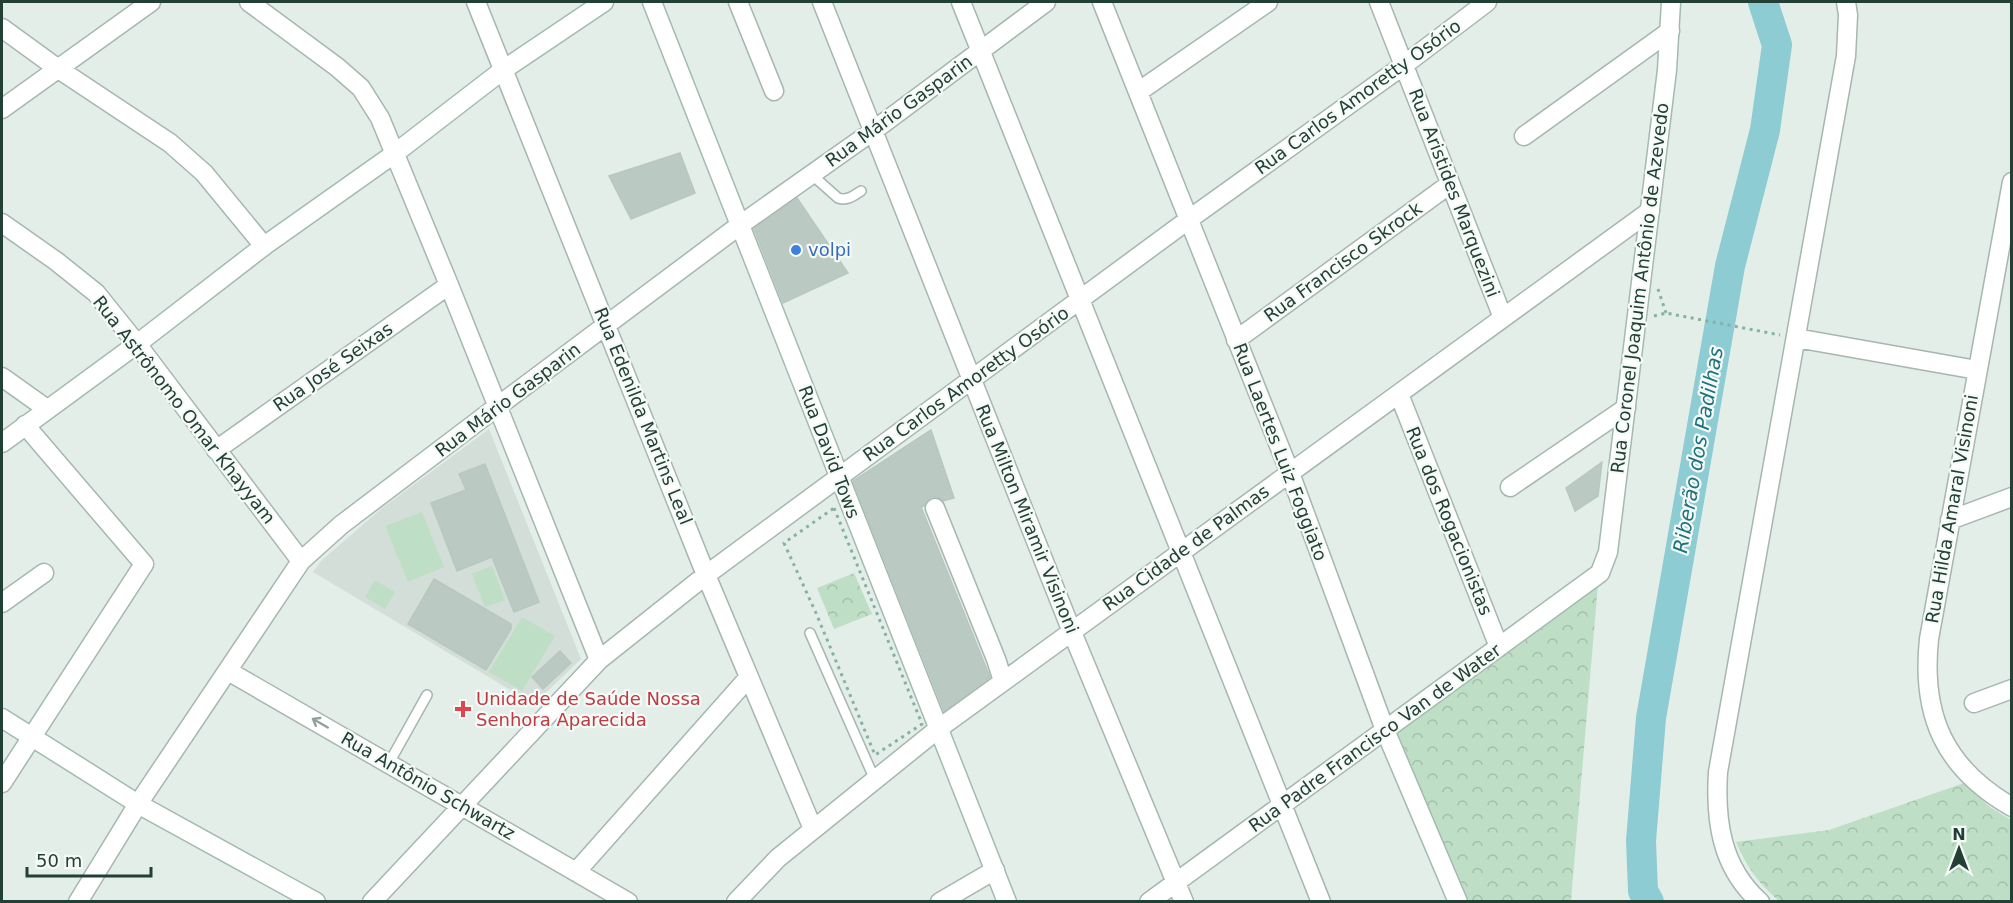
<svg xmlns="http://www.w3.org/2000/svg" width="2013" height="903" font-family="'DejaVu Sans',sans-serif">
<defs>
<pattern id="park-crowns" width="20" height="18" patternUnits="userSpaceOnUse" patternTransform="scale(1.5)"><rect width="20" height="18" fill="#bedfc5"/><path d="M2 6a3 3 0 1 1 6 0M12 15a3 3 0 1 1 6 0" fill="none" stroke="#a3c0aa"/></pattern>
</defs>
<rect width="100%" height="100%" fill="#e4eee9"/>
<!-- built -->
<path fill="#d3ded8" d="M489 429 581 659 534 704 313 572 321 561 381 509Z"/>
<!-- green -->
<path fill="#bedfc5" d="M422 512 444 567 408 582 385 526Z
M492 566 505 600 485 607 472 574Z
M375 580 395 592 385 609 365 597Z
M522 617 555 636 522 691 489 672Z"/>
<!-- park -->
<path fill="url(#park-crowns)" d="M854 573 872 614 834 629 817 588Z
M1598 584 1571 901H1461L1390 736Z
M1964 783 1990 807 2011 820V901H1779C1759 884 1746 866 1736 842L1829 830Z"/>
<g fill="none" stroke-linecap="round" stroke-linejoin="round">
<!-- river -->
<path stroke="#8dccd3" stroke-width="30" d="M1649 902 1643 891 1641 841 1651 718 1730 266 1765 130 1777 45 1763 2"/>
</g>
<!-- building -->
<path fill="#bac9c2" stroke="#b7c8c0" stroke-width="1.5" d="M680 153 695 193 631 219 609 176Z
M797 198 848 273 783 303 754 229Z
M931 430 954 498 943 501 937 497H931L927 501 924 506 921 507 990 677 944 711 853 481Z
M1602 462 1598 496 1575 511 1566 488Z
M485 464 539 602 514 612 492 557 457 571 431 503 466 490 459 474Z
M434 579 511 624V629L486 670 408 624Z
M560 651 571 663 543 689 532 677Z"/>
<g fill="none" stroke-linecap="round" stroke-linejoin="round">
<defs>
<path id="lane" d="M811 174 838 198C847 201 853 196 861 191
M810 633 875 780
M389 763 427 695"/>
<path id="street" d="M249 2 337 67 361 88 380 118 449 285 599 660
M476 2 706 575 813 829
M738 2 774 91
M822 2 1072 632 1184 902
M961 2 1321 902
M1102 2 1290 473 1385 730 1149 902
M1379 2 1503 318
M2 28 57 68 170 143 204 173 264 246
M1138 92 1268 2
M2 109 151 2
M1524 136 1670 31
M2012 182 1929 639C1921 715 1944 768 2012 807
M2 223 56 261 96 293 137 344 301 561
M1796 338 1977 370
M1236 340 1450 184
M2 377 47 409
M1399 394 1499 647
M216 450 449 285
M1510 487 1626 408
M935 508 996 659 1003 681
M1950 520 2012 497
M2 603 44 573
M228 671 628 902
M1974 703 2012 689
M2 783 144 564 25 425
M576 872 749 677
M78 902 138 804 301 561 341 525 498 406 740 225 873 131 1046 2
M372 902 599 660 706 575 1188 220 1404 65 1487 2
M736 902 778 858 938 729 1650 211
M940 902 995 870
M1760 902C1721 867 1715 821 1718 772L1846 56 1848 15 1846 2"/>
<path id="secondary" d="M652 2 1007 902
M2 443 137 344 264 246 394 154 503 70 604 2
M2 718 138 804 316 902
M1458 902 1385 730 1600 573 1608 552 1667 70 1671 2"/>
</defs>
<!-- lane casing -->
<use href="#lane" stroke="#a6b6b0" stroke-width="12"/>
<!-- street casing -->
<use href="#street" stroke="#a6b6b0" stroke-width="21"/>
<!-- secondary casing -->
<use href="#secondary" stroke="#a3bab0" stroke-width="21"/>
<!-- path -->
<path stroke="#85b2a1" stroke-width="3" stroke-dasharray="3 4.5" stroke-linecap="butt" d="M1658 289 1666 313
M1654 316 1666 313 1780 335
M834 508 922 724 875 755 816 613 784 543Z"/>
<!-- lane -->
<use href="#lane" stroke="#fff" stroke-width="9"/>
<!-- street -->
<use href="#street" stroke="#fff" stroke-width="18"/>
<!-- secondary -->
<use href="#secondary" stroke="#fff" stroke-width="18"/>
</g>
<!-- one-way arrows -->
<defs><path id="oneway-shaft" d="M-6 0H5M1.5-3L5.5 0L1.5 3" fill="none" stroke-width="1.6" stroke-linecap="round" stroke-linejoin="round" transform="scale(1.5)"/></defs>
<use stroke="#91a09b" href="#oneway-shaft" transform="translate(320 723) rotate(-150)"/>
<!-- markers -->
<circle fill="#3f7fe0" stroke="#f5faf7" stroke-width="2" cx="796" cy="250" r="6"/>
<path fill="#e0444e" stroke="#f5faf7" stroke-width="2" d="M460 700h6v6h6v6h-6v6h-6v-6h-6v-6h6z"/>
<g text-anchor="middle" stroke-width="4.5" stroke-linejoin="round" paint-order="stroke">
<!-- street labels -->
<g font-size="18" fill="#234037" stroke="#f5faf7">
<text transform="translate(1358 97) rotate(-36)" y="6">Rua Carlos Amoretty Osório</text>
<text transform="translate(899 111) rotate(-36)" y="6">Rua Mário Gasparin</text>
<text transform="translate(1454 193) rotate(69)" y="6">Rua Aristides Marquezini</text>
<text transform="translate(1343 262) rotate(-36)" y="6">Rua Francisco Skrock</text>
<text transform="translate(1640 288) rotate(-83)" y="6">Rua Coronel Joaquim Antônio de Azevedo</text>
<text transform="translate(333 367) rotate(-35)" y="6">Rua José Seixas</text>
<text transform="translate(966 384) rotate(-36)" y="6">Rua Carlos Amoretty Osório</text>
<text transform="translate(508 400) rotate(-37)" y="6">Rua Mário Gasparin</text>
<text transform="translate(184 410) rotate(52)" y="6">Rua Astrônomo Omar Khayyam</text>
<text transform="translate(643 416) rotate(68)" y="6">Rua Edenilda Martins Leal</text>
<text transform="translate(829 452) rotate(69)" y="6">Rua David Tows</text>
<text transform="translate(1280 452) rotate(69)" y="6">Rua Laertes Luiz Foggiato</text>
<text transform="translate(1952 509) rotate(-80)" y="6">Rua Hilda Amaral Visinoni</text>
<text transform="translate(1027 519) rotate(68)" y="6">Rua Milton Miramir Visinoni</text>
<text transform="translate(1449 521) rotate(68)" y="6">Rua dos Rogacionistas</text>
<text transform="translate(1186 548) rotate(-36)" y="6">Rua Cidade de Palmas</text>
<text transform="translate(1375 738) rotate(-36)" y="6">Rua Padre Francisco Van de Water</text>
<text transform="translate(428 786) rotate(30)" y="6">Rua Antônio Schwartz</text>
</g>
<!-- shop labels -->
<g font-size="18" fill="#366cbe" stroke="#f5faf7" text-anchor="start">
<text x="808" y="256">volpi</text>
</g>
<!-- health labels -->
<g font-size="18" fill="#be3a42" stroke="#f5faf7" text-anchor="start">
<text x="476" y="705">Unidade de Saúde Nossa<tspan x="476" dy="21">Senhora Aparecida</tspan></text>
</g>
<!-- water labels -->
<g font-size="20" font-style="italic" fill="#1c727d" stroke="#f5faf7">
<text transform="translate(1698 450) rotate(-80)" y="7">Riberão dos Padilhas</text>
</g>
</g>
<!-- border -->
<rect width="2013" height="903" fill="none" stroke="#234037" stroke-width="6"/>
<!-- north arrow -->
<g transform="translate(1959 849)" stroke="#f5faf7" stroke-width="4.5" paint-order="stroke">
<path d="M0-4.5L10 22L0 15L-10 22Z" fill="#234037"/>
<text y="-9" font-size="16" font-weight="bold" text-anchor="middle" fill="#234037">N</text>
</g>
<!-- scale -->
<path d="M27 867v9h124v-9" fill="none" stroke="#234037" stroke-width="3"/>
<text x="36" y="867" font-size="18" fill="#234037" stroke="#f5faf7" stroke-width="4.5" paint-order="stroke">50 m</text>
</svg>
